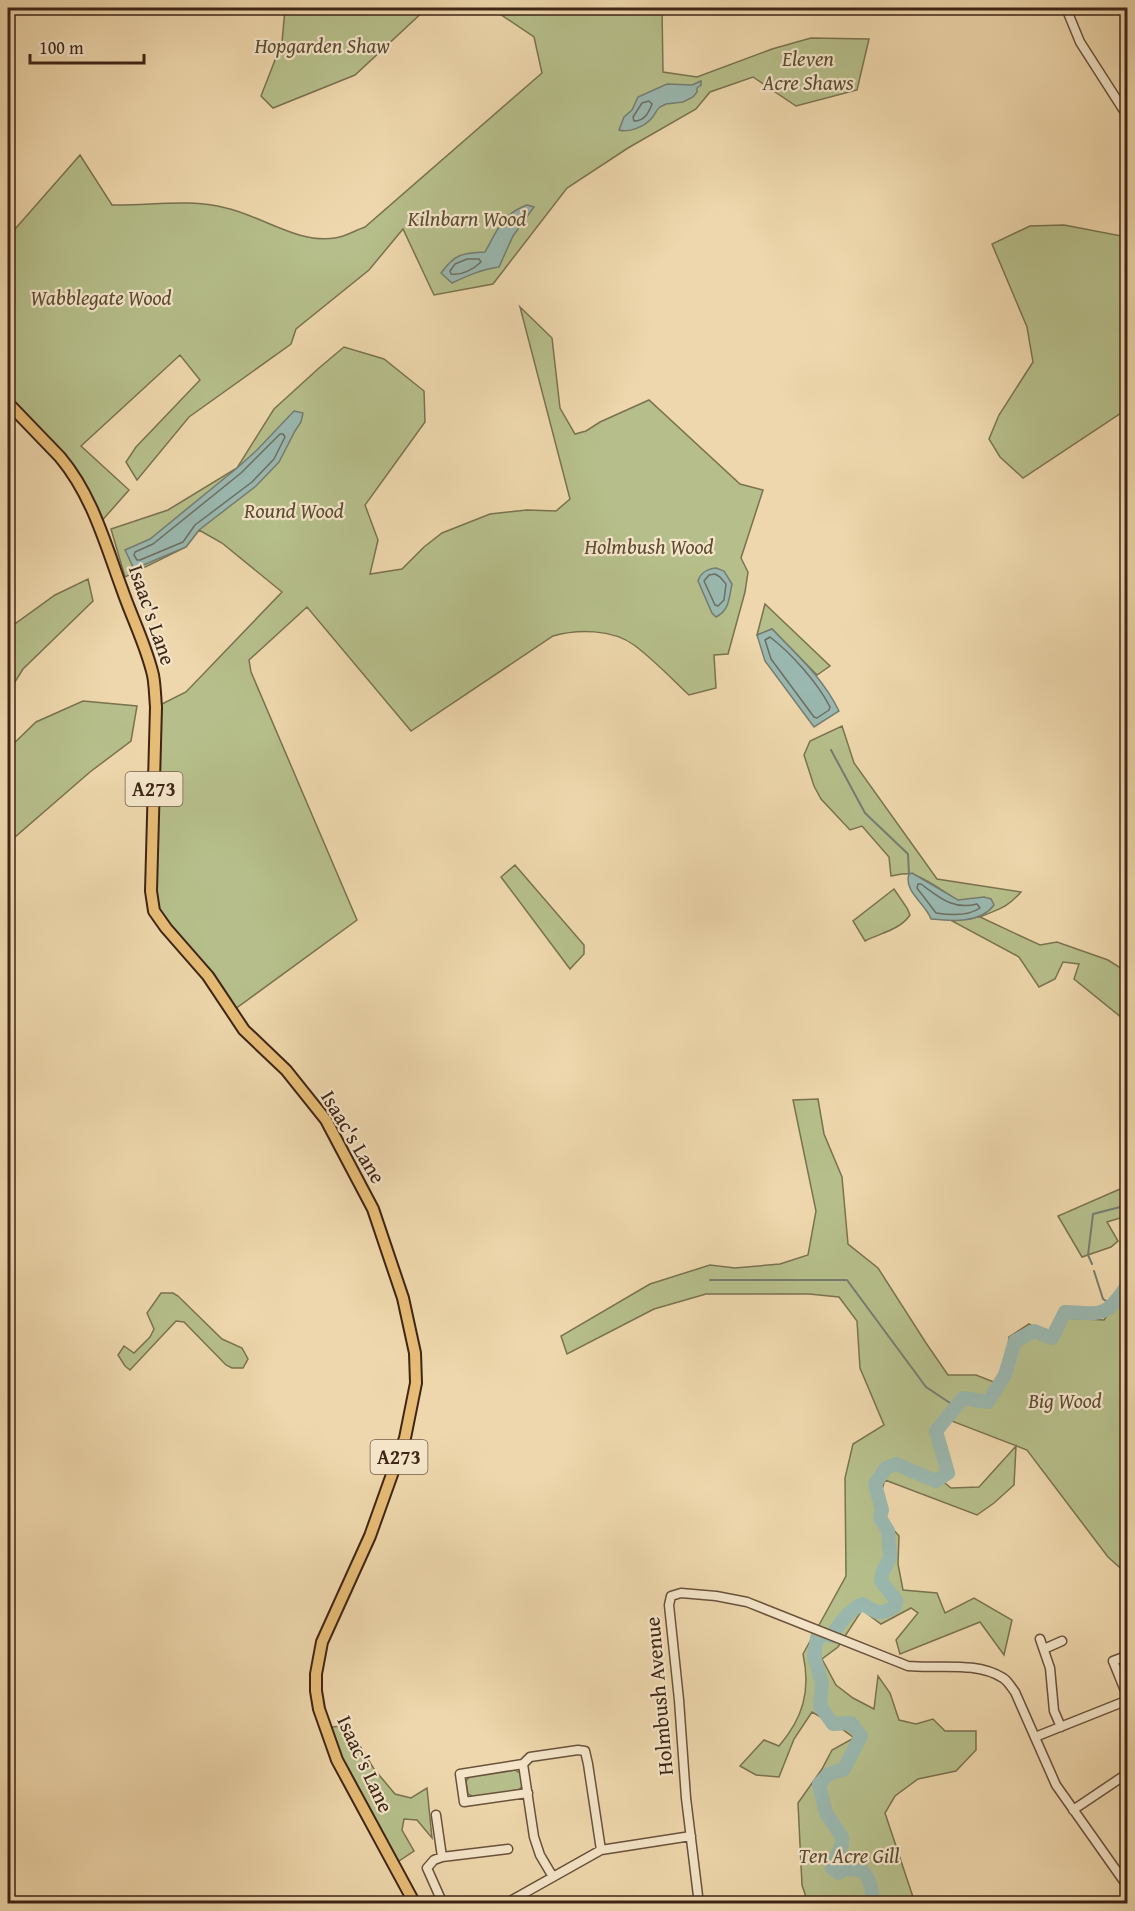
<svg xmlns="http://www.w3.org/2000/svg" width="1135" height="1911" font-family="'Gentium Book Plus',serif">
<rect width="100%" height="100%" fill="#eed7ac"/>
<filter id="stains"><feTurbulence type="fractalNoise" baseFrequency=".00333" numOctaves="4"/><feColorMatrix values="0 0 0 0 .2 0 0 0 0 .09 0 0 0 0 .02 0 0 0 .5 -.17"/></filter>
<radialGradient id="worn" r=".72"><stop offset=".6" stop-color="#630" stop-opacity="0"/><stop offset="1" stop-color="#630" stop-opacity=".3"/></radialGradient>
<!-- green -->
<path fill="#b6bf8b" stroke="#7a7250" stroke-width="1.5" d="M280 8H427L355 75 273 108 261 96 282 42 285 9Z
M491 8H662L663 72 697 77 772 49 811 38 869 39 857 90 796 106 753 77 710 92 696 109 628 148 567 188 493 284 434 295 403 229 369 270 296 329 291 344 189 417 137 480 126 462 136 447 200 380 180 355 81 446 129 490 99 524 84 493 8 403V237L80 155 112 205C150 206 189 198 226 208 262 216 298 244 335 238 345 237 356 230 365 227L542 73 534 37Z
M1064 225 1127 237V409L1023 478 1000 457 989 439 999 415 1033 362 1027 327 992 244 1030 226Z
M520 307 552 338 560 408 575 434 586 431 600 422 649 400 740 484 763 490 741 558 748 572 745 592 728 654 714 655 716 688 689 695C671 678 653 659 634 645 612 629 577 629 553 636L411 731 307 607 249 660 251 672 357 920 231 1012 154 911 156 707 186 692 282 592 222 543 199 530 186 547 125 577 111 529 168 510 237 468 274 409 319 368 344 347 384 359 424 391 425 422 365 505 378 540 370 574 402 569 424 547 442 533 490 514 527 510 556 511 570 499Z
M88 579 93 601 23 669 8 693V629L55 595Z
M765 604 830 666 817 675 772 629 757 635Z
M83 701 137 706 131 741 90 772 8 843V749L36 722Z
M842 726 854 763 937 879 1021 892C1006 909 998 909 980 917L1040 945 1057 942 1108 960 1127 972V1022L1074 979 1079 964 1063 962 1055 979 1039 987 1019 957 952 921 978 917C963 905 928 877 910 874 904 873 897 875 891 876L889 857 862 826 850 830 821 799 814 786 804 755 810 741Z
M515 865 584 945V954L570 969 501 877Z
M894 889 907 908 910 915C900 930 880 933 865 941L853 921Z
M818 1099 824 1134 842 1177 848 1244 878 1268 926 1343 948 1375H976L1004 1386 1009 1337 1029 1324 1052 1338H1059L1065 1318 1104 1320 1127 1289V1574L1108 1557 1027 1450 952 1421 933 1439 941 1463 940 1479 951 1488 979 1487 1016 1446 1014 1485 994 1503 977 1515 885 1480C876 1503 882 1518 899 1536L898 1564 903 1590 937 1593 945 1613 974 1598 1012 1620 1004 1655 980 1622 900 1654 896 1640 918 1613 911 1608 881 1624 862 1610 838 1647 822 1659 836 1685 853 1698 874 1709 878 1676 890 1693 899 1720 916 1724 933 1719 945 1731H976V1750L956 1771 918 1779 895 1796 885 1813 915 1903H808L802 1885 798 1803 822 1769 832 1750 854 1738 842 1729 812 1712 794 1739 779 1777 756 1775 740 1766 764 1740 779 1746C803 1718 811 1691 803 1654L846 1576 845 1478 853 1444 884 1425 860 1368 857 1321 839 1297 809 1294H706L654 1309 567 1354 561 1336 650 1284 710 1265 735 1268 780 1264 808 1255 816 1211 793 1100Z
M1127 1186V1216L1107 1222 1118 1241 1111 1247 1082 1257 1058 1216Z
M161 1293H173L178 1296 222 1339 242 1348 248 1359 243 1368H232L226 1365 184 1322 176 1321 130 1370 125 1366 118 1355 124 1346 134 1353 150 1337 154 1329 147 1313Z
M347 1725 374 1769 395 1794 411 1798 427 1788 432 1838 417 1820 404 1819 402 1830 414 1851 393 1865 325 1728Z
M515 1770 521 1774 523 1785 519 1790 474 1797 468 1794 466 1781 470 1776Z"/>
<!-- water -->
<path fill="#9ab8b0" stroke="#757d72" stroke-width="1.5" d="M701 81V85L697 88V92L693 97 683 102 666 104 660 107C656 110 655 115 651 119 644 127 628 133 619 130L624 117 632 110 638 97 667 84 692 85Z
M527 205 534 207 513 236 499 267C482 269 467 276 452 283L441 273C455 254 462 253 485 252 497 231 502 214 527 205Z
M294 411 303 413 301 422 295 431 279 462 256 486 199 530 186 547 134 569 125 550 150 539 237 468 257 450Z
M716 568 724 571 732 584C729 597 730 610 716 617L712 613 698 581C701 572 707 569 716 568Z
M772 629C798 656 822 677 839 711L814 727 765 661 757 635Z
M912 873 958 900 984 897 991 899 994 905C980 924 951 921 931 919 926 904 903 891 909 874Z"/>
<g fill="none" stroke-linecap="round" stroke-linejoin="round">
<!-- shore -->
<path stroke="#6c6e63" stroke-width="1.5" d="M649 101 652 104C649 112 645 121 634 121L633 117 642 103Z
M467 259H479L481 262C474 269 461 276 451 274L450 271 455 264Z
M280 434H283L285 437 274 459 252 482 195 525 183 542 140 560H137L134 555 135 552 153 544 241 473Z
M715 574 720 577 726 584 724 600 718 606 715 605 704 581 709 575Z
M770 637C791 653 818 683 830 707L829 710 817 718 814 717 771 659 765 640Z
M918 884H921C940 898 953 910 977 904L980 908C969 916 949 915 936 913L917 888Z"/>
<!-- stream -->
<path stroke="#757d72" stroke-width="2" d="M831 750 865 813 908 854 909 874
M1092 1264 1088 1255 1093 1214 1128 1205
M1094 1271 1103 1299 1114 1306
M710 1280H847L926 1387 956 1407"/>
<!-- river -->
<path stroke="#9ab8b0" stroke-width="14" d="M873 1904C872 1890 871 1880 862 1870L846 1869 838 1873 832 1868 842 1844V1837L826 1813 819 1784 829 1774 844 1769 861 1736 851 1723 833 1724 820 1706 822 1683 814 1656 817 1638 824 1635 832 1636C839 1624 850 1609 863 1604 876 1613 881 1616 895 1606L896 1600 881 1581 883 1571 890 1558 888 1531 880 1518 882 1510 875 1484 886 1468 896 1464 936 1481 948 1473 936 1431 963 1398 988 1402 1005 1375 1015 1341 1034 1331 1052 1338 1065 1312C1102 1314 1106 1318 1128 1284"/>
<defs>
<path id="minor" d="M1066 8 1080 42 1128 117
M1040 1639 1050 1668 1054 1711 1061 1727
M1044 1649 1062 1641
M1121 1658 1113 1661 1128 1698
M1035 1737 1128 1700
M523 1764 460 1774 464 1802 528 1793
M1073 1810 1128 1773
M436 1815 442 1857
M553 1877 540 1855 534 1837 523 1764 530 1757 578 1750 585 1751 588 1764 601 1850
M443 1904 427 1868 434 1860 442 1857 508 1849
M505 1904 601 1850 691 1836
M699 1904 686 1798 679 1700 669 1605 671 1596 681 1593 716 1596 747 1602 908 1666C939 1669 976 1661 1003 1678 1008 1681 1011 1687 1015 1692L1056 1785 1128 1887"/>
<path id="major" d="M8 403 60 457C92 495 105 543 122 589 132 618 146 645 153 675 155 685 155 696 156 707L151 891 154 911 166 928 208 976 244 1030 286 1070 326 1120 373 1209 403 1298 415 1353 416 1383 405 1438 370 1536 322 1642 316 1674V1691L319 1709 337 1760 415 1904"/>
</defs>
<!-- minor casing -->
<use href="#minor" stroke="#6a523c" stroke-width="11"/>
<!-- major casing -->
<use href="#major" stroke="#3e2516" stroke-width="14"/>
<!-- minor -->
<use href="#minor" stroke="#f4e5c9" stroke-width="8"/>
<!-- major -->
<use href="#major" stroke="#e7bc76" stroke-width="10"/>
</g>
<g text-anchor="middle" stroke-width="4.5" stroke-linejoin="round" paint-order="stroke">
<!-- shield labels -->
<g fill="#f4e5c9" stroke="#755f4c" stroke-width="1.5">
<rect x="125.5" y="772" width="57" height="34" rx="4.5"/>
<rect x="370.5" y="1440" width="57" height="34" rx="4.5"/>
</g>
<g font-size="20" font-weight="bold" fill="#3e2516">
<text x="154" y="796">A273</text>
<text x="399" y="1464">A273</text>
</g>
<!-- park labels -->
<g font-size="21" font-style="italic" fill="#5c4c33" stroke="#f4e5c9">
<text x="322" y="53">Hopgarden Shaw</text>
<text x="808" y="66">Eleven<tspan x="808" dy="24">Acre Shaws</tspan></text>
<text x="467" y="226">Kilnbarn Wood</text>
<text x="101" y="305">Wabblegate Wood</text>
<text x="294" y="518">Round Wood</text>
<text x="649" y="554">Holmbush Wood</text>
<text x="1065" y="1408">Big Wood</text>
<text x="849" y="1863">Ten Acre Gill</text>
</g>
<!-- street labels -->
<g font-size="21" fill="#3e2516" stroke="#f4e5c9">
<text transform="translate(152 615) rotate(71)" y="7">Isaac's Lane</text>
<text transform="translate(353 1137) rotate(59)" y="7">Isaac's Lane</text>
<text transform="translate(659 1696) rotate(-95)" y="7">Holmbush Avenue</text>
<text transform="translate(365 1764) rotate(65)" y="7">Isaac's Lane</text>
</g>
</g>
<!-- margin -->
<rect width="1135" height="1911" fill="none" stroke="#eed7ac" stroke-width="30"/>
<rect x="9" y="9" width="1117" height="1893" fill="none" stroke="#3e2516" stroke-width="3"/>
<rect x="15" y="15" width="1105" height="1881" fill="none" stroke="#3e2516" stroke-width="1.5"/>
<!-- scale -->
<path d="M30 54v9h114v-9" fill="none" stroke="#3e2516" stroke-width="3"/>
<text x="39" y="54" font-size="18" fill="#3e2516" stroke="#f4e5c9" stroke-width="4.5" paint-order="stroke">100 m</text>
<rect width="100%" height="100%" filter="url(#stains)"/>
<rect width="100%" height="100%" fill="url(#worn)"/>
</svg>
